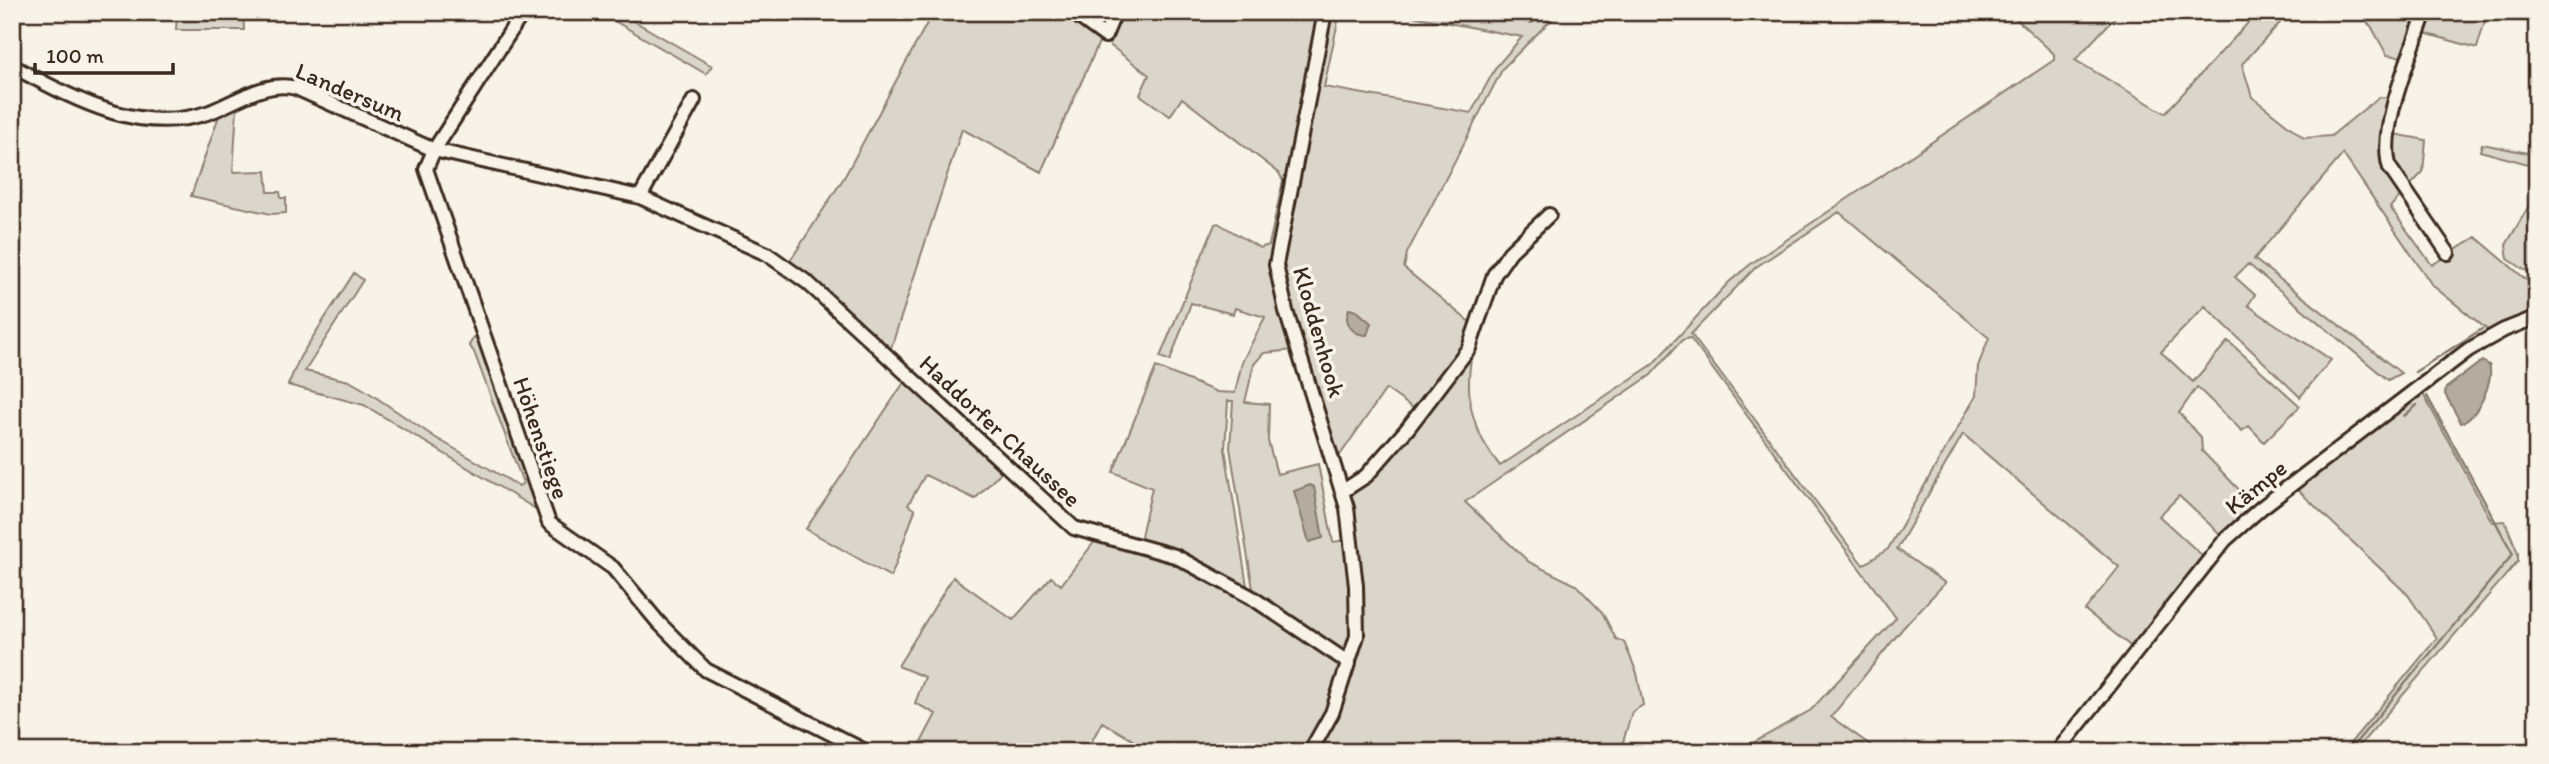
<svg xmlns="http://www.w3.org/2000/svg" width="2549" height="764" font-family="Itim,sans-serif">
<rect width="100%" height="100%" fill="#f7f3e8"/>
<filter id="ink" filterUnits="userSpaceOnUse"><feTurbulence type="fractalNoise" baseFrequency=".0143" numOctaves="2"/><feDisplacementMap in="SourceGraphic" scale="14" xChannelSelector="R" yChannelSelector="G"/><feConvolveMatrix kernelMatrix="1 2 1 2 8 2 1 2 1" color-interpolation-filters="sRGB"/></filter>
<g filter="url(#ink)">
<!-- green -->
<path fill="#dbd6cb" stroke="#8b8074" stroke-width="2" fill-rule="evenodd" d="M177 12H243L244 30H176Z
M599 12H618L712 66 706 74Z
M933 12H1065L1101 38 1041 172 962 129 890 351 788 264 845 176Z
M1119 12H1322L1298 169 1332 12H1340L1324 87 1471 113 1496 67 1522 37 1391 12H1461L1532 23 1545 12H1559L1503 68 1407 253 1404 268 1467 320 1475 324 1465 347 1414 409 1386 389 1338 458 1304 349 1264 353 1254 364 1245 402 1269 404 1268 441 1277 474 1318 464 1333 542 1347 540 1354 636 1329 713 1307 752H1153L1102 722 1086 752H916L936 714 915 703 925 677 898 666 953 577 1013 620 1051 577 1061 585 1095 541 1172 559 1254 595 1230 448 1233 401H1228L1225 449 1248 592 1175 553 1140 540 1152 488 1113 472 1156 367 1217 392 1235 393 1242 362 1265 317 1235 308 1233 314 1191 303 1170 361 1160 357 1215 224 1218 223 1260 248 1269 245 1283 181 1279 173 1182 98 1170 116 1140 95 1149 75 1107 43Z
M2009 12H2120L2075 60 2165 113 2258 12H2290L2242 64 2252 97 2304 138 2331 136 2379 97 2393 98 2394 134 2426 140 2423 172 2390 207 2432 265 2476 237 2537 289V308L2489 331 2432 285 2343 154 2254 259 2401 373 2388 380 2248 264 2235 277 2255 295 2248 305C2275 326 2303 340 2331 360L2300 397 2205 306 2161 352 2193 382 2228 341 2300 406 2264 442 2249 426 2242 431 2197 387 2179 413 2201 437 2202 451 2247 498 2249 508 2220 534 2179 496 2159 516 2204 557 2133 648 2085 610 2119 567 1963 434 1897 549 1945 583 1903 628 1831 717 1880 752H1737L1811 710 1896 618 1690 338 1682 340 1651 375 1465 502 1529 562 1576 585 1602 612 1616 639 1624 642 1637 673 1643 705 1632 712 1620 752H1314L1352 663 1347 492 1472 352C1464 397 1471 430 1500 466L1652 365 1729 282 1752 263 2054 60V54ZM1839 212 1989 338 1978 366 1976 396 1888 549 1863 565 1691 334 1756 267Z
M2353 12H2427L2405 57 2387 55 2371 26Z
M2430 12H2454L2485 21 2477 48 2424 33Z
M237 107 233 172 266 171 268 192H280L281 198H286V213L271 214 191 196 219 116Z
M2482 144 2533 154 2537 144V161L2528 164 2480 151Z
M2537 192V278L2508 259 2506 245Z
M354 273 363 280 305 371 349 381 365 390 436 438 519 486 523 483 474 352 469 345 477 333 538 502 534 508 364 405 288 385 300 357Z
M905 381 1001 472 975 499 925 475 908 505 915 510 891 577 806 529Z
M2421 390 2492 522 2505 521 2518 553V561L2354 752H2343L2437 638 2408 595 2296 488Z"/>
<!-- water -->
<path fill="#b4aca0" stroke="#84786c" stroke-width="2" d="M1349 309 1357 311 1371 323 1367 335C1352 335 1343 323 1349 309Z
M2482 361 2489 365C2495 379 2477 420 2461 423L2445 394 2446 388Z
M1310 485 1314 487 1323 538 1309 542 1294 491Z"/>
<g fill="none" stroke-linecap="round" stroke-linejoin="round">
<!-- stream -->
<path stroke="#84786c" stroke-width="2.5" d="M2415 372 2482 329
M2404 416 2417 405
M2348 752 2513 554 2427 396"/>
<defs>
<path id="minor" d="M523 12 434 150 426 169 549 523 613 568 658 622 706 670 867 752
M1072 12 1105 36 1115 12
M2425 12C2412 52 2377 129 2390 168L2448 253
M12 66C73 98 139 137 210 112 238 101 266 80 296 88L434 150 640 197 767 254 808 283 1074 528 1175 556 1251 597 1349 663
M640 197 694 100
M1343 491 1366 476 1408 428 1469 348 1494 275 1510 252 1549 215
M1310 752 1332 713 1357 636 1356 586 1347 508 1286 311 1276 265 1325 12
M2057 752 2225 540 2261 508 2468 350 2504 330 2537 317"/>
</defs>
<!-- minor casing -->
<use href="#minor" stroke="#3b2a1e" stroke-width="18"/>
<!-- minor -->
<use href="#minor" stroke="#f7f3e8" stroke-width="12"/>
</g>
</g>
<g text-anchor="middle" stroke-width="7" stroke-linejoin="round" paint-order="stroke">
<!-- street labels -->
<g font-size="24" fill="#3b2a1e" stroke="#f7f3e8">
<text transform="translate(350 92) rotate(23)" y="8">Landersum</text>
<text transform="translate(1319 332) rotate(74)" y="8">Kloddenhook</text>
<text transform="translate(1000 431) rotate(43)" y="8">Haddorfer Chaussee</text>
<text transform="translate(541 438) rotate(71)" y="8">Höhenstiege</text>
<text transform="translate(2256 487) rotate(-39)" y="8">Kämpe</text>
</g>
</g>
<!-- margin -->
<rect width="2549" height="764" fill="none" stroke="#f7f3e8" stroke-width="42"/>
<rect x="21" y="21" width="2507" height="722" fill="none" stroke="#3b2a1e" stroke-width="2.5" filter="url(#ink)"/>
<!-- scale -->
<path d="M35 63v10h138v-10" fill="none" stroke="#3b2a1e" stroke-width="3.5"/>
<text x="46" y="63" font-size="21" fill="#3b2a1e" stroke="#f7f3e8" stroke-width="5" paint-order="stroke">100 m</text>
</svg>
